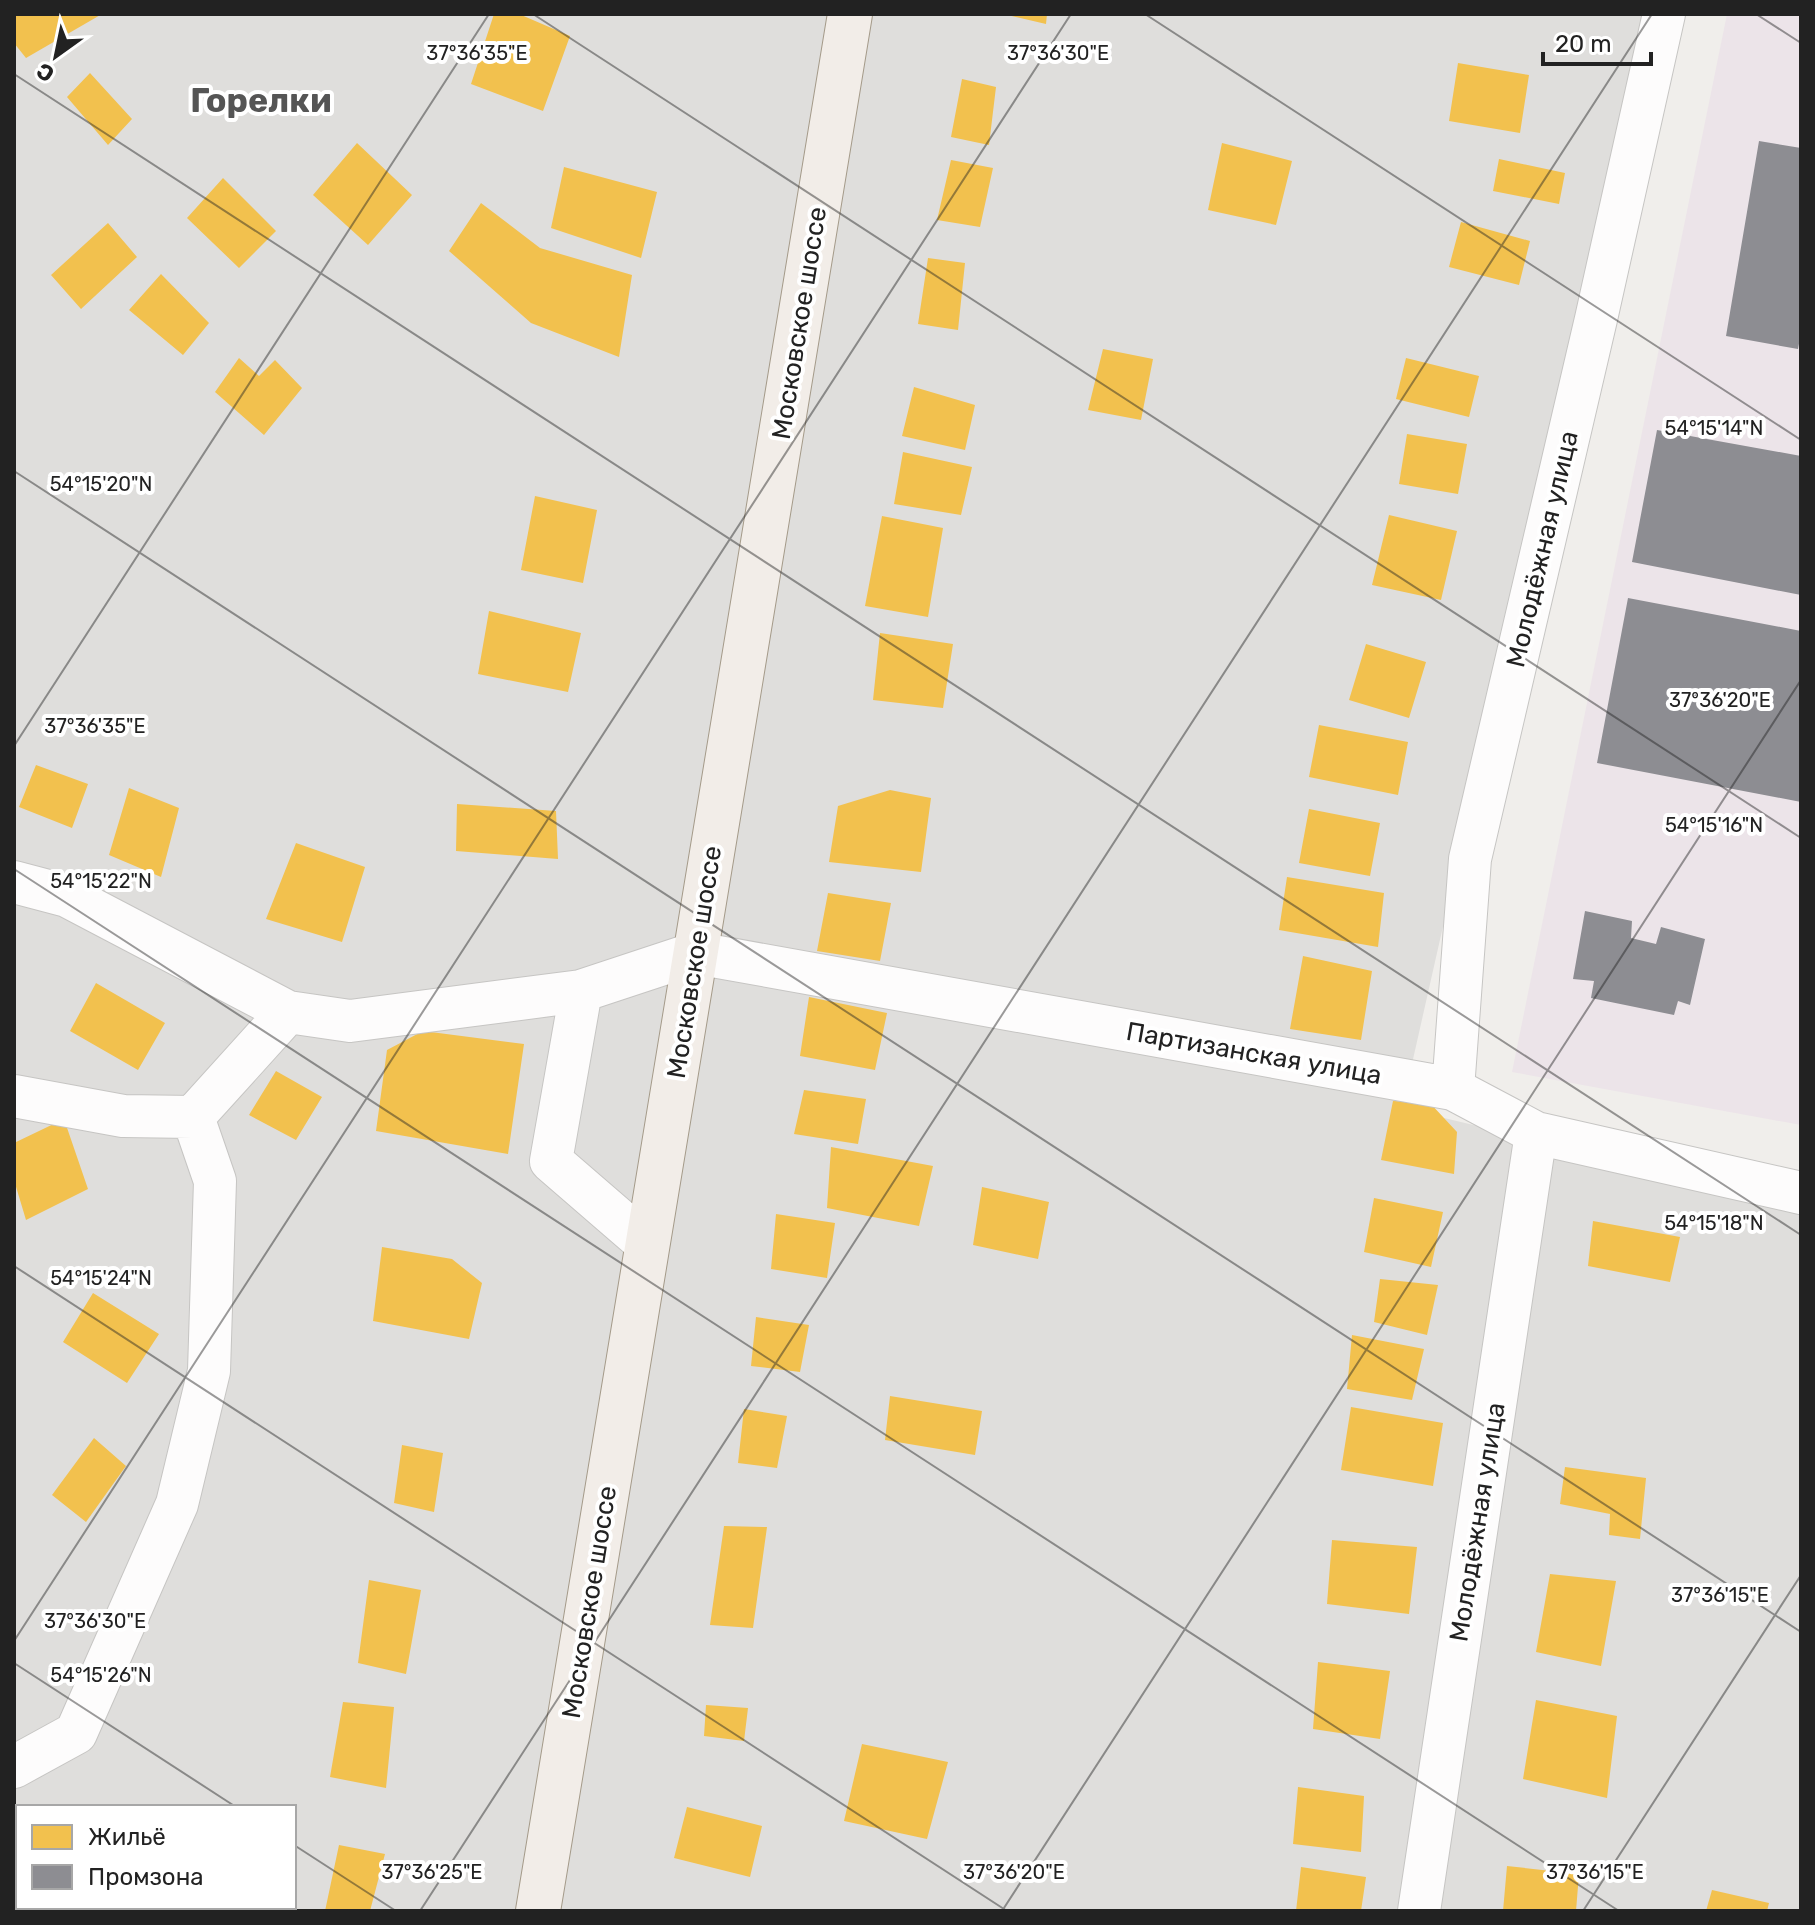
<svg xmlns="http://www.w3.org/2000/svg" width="1815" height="1925" font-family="Rubik,sans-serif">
<rect width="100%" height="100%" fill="#f0eeeb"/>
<!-- residential -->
<path fill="#dfdedc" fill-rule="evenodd" d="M14 14H1649L1402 1108 1801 1203V1911H14ZM18 1807H294V1907H18Z"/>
<!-- industrial -->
<path fill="#ece4e9" d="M1727 14H1801V1125L1512 1072Z"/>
<!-- homes -->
<path fill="#f2c14e" d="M14 14H102L26 58 14 43Z
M494 14H519L570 36 543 111 471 84Z
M1003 14H1047L1046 24Z
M1458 63 1529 75 1520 133 1449 121Z
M90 73 132 119 108 145 67 97Z
M962 79 996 87 989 145 951 137Z
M357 143 412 195 368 245 313 195Z
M1222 143 1292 161 1276 225 1208 210Z
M1499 159 1565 173 1559 204 1493 191Z
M951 160 993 168 980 227 937 220Z
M564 167 657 192 641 258 551 228Z
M223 178 276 231 239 268 187 218Z
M481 203 540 248 632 275 619 357 531 323 449 251Z
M1461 222 1530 241 1519 285 1449 267Z
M108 223 137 257 81 309 51 275Z
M928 258 965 263 958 330 918 324Z
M161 274 209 323 183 355 129 310Z
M1103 349 1153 359 1141 420 1088 410Z
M239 358 259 376 275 360 302 388 264 435 215 392Z
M1406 358 1479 376 1469 417 1396 399Z
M914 387 975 405 965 450 902 436Z
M1407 434 1467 444 1458 494 1399 484Z
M903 452 972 467 961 515 894 504Z
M535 496 597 510 583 583 521 570Z
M1389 515 1457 531 1441 600 1372 585Z
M882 516 943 528 928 617 865 606Z
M489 611 581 633 568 692 478 674Z
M880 633 953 644 943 708 873 700Z
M1366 644 1426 662 1409 718 1349 700Z
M1319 725 1408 742 1398 795 1309 777Z
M36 765 88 784 72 828 19 807Z
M129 788 179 808 161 877 109 855Z
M890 790 931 798 921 872 829 862 838 806Z
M457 804 556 811 558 859 456 851Z
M1309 809 1380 823 1370 876 1299 863Z
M296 843 365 867 342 942 266 919Z
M1287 877 1384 893 1378 947 1279 930Z
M828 893 891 903 880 961 817 951Z
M1303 956 1372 971 1361 1040 1290 1029Z
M96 983 165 1023 138 1070 70 1031Z
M809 997 887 1013 875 1070 800 1056Z
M423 1031 524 1044 508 1154 376 1131 387 1050Z
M276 1071 322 1097 296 1140 249 1115Z
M804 1090 866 1099 858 1144 794 1134Z
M1393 1101 1430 1103 1457 1132 1454 1174 1381 1160Z
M64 1119 88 1189 26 1220 14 1180V1143Z
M831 1147 933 1166 919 1226 827 1208Z
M982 1187 1049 1202 1038 1259 973 1245Z
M1374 1198 1443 1212 1431 1267 1364 1252Z
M776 1214 835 1223 827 1278 771 1269Z
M1593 1221 1680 1237 1670 1282 1588 1266Z
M382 1247 452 1259 482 1283 469 1339 373 1321Z
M1380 1279 1438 1285 1427 1335 1374 1322Z
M93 1293 159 1334 127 1383 63 1342Z
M756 1317 809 1325 800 1372 751 1366Z
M1352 1335 1424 1349 1412 1400 1347 1389Z
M890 1396 982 1411 975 1455 885 1440Z
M1351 1407 1443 1423 1433 1486 1341 1470Z
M744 1409 787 1416 777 1468 738 1463Z
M94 1438 126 1466 86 1522 52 1495Z
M402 1445 443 1453 434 1512 394 1503Z
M1565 1467 1646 1478 1640 1539 1609 1535 1610 1514 1560 1504Z
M724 1526 767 1527 753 1628 710 1625Z
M1332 1540 1417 1547 1409 1614 1327 1604Z
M1550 1574 1616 1581 1601 1666 1536 1652Z
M369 1580 421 1590 406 1674 358 1663Z
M1318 1662 1390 1671 1380 1739 1313 1729Z
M1536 1700 1617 1716 1607 1798 1523 1779Z
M343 1702 394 1707 386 1788 330 1777Z
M706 1705 748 1708 744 1741 704 1736Z
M862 1744 948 1762 927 1839 844 1821Z
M1298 1787 1364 1796 1361 1852 1293 1844Z
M687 1807 762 1826 750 1877 674 1858Z
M339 1845 385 1854 370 1911H325Z
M1507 1866 1579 1874 1576 1911H1503Z
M1301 1867 1366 1877 1361 1911H1296Z
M1712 1890 1769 1903 1767 1911H1706Z
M69 1907H96L106 1911H67Z"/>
<!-- industry -->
<path fill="#8d8d92" d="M1759 141 1801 148V333L1798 349 1726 336Z
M1657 430 1801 456V595L1632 562Z
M1628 598 1801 631V802L1597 763Z
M1585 911 1632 921 1631 938 1656 944 1661 927 1705 939 1690 1005 1678 1001 1674 1015 1591 998 1594 981 1573 979Z"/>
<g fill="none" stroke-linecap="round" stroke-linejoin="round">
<defs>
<path id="minor" d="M14 882 67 896 288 1012 350 1021 581 991
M1453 1089 1470 859 1596 319 1664 14
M14 1096 123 1116 193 1117
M647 1244 551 1161 581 991 696 953 1453 1089 1536 1133 1801 1193
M14 1767 76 1733 177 1504 209 1371 215 1181 193 1117 288 1012
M1419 1911 1536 1133"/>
<path id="major" d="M538 1911 850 14"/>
</defs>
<!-- minor casing -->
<use href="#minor" stroke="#c6c5c3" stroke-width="44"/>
<!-- major casing -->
<use href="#major" stroke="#a49a89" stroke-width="46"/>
<!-- minor -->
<use href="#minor" stroke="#fdfcfc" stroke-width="42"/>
<!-- major -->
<use href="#major" stroke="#f2ede8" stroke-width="44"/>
</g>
<!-- ticks -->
<path fill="none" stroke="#222" stroke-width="2" stroke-opacity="0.45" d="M533 14 1801 838M1145 14 1801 440M1756 14 1801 43M14 74 1801 1235M14 471 1801 1632M14 746 489 14M14 869 1619 1911M14 1266 1007 1911M14 1641 1071 14M14 1663 236 1807M294 1845 396 1911M420 1911 1652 14M1002 1911 1801 680M1583 1911 1801 1575"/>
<g text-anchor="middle" stroke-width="8" stroke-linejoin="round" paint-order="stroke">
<!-- street labels -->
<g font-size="26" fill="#222" stroke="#fff">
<text transform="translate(799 323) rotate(-81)" y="9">Московское шоссе</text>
<text transform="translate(1542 549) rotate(-77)" y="9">Молодёжная улица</text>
<text transform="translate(694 962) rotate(-81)" y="9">Московское шоссе</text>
<text transform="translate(1254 1053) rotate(10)" y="9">Партизанская улица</text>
<text transform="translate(1477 1522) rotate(-81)" y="9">Молодёжная улица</text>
<text transform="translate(589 1602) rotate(-81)" y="9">Московское шоссе</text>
</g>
<!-- district labels -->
<g font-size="34" font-weight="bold" fill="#555" stroke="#fff">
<text x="261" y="112">Горелки</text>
</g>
</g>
<g font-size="20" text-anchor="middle" fill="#222" stroke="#fff" stroke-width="8" stroke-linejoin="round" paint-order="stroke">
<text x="477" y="60">37°36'35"E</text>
<text x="1058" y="60">37°36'30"E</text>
<text x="1714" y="435">54°15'14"N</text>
<text x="101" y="491">54°15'20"N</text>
<text x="1720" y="707">37°36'20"E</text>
<text x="95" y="733">37°36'35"E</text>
<text x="1714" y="832">54°15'16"N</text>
<text x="101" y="888">54°15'22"N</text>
<text x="1714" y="1230">54°15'18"N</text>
<text x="101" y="1285">54°15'24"N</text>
<text x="1720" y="1602">37°36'15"E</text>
<text x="95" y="1628">37°36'30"E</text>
<text x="101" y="1682">54°15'26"N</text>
<text x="432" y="1879">37°36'25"E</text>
<text x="1014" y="1879">37°36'20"E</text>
<text x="1595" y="1879">37°36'15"E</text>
</g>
<!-- border -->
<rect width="1815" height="1925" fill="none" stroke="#222222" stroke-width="32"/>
<!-- legend -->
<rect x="16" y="1805" width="280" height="104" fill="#ffffff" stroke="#a7a7a7" stroke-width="2"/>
<rect x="32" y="1825" width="40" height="24" fill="#f2c14e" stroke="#a7a7a7" stroke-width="2"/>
<text x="88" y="1845" font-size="24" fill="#222222">Жильё</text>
<rect x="32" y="1865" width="40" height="24" fill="#8d8d92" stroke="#a7a7a7" stroke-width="2"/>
<text x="88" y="1885" font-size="24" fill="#222222">Промзона</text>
<!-- north arrow -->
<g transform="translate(56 56) rotate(213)" stroke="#ffffff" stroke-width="6" paint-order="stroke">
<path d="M0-6L14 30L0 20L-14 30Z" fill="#222222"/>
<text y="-12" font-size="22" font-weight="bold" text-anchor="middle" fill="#222222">С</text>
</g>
<!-- scale -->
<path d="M1543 52v12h108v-12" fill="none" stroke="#222222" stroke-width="4"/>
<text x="1555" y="52" font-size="24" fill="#222222" stroke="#ffffff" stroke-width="6" paint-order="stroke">20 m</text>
</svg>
